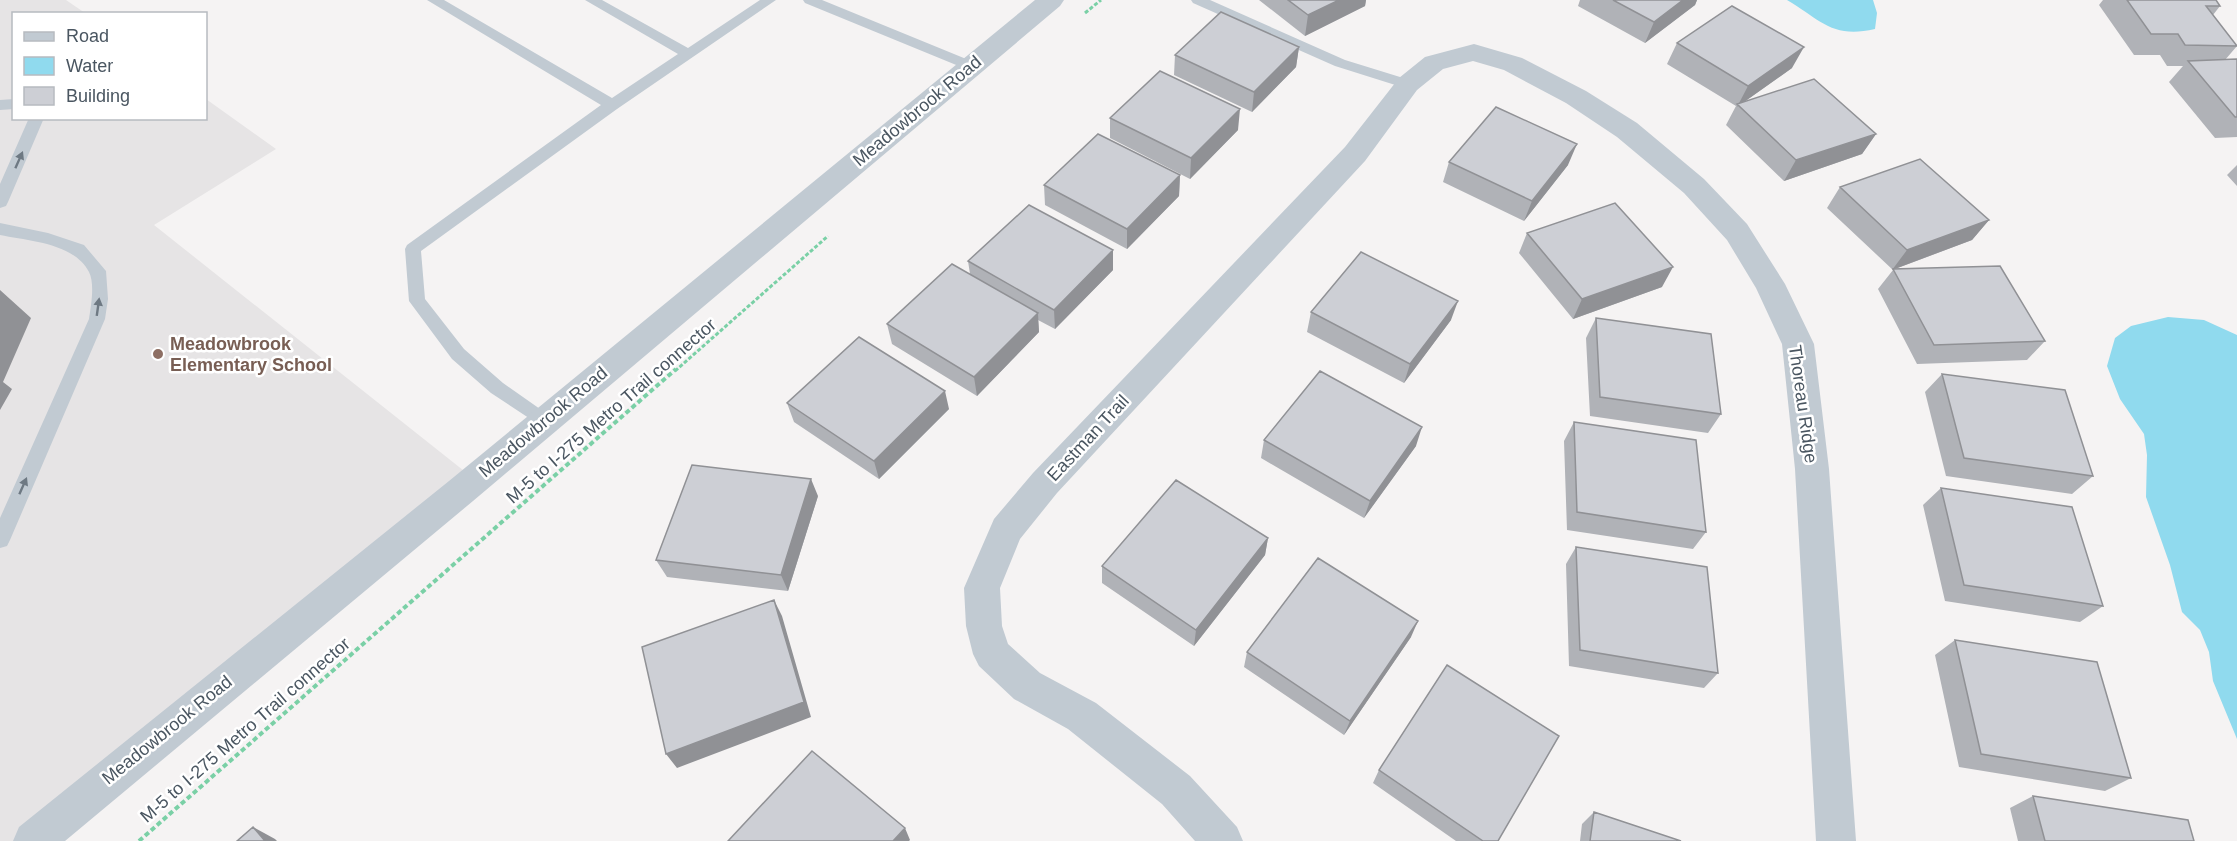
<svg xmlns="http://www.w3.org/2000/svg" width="2237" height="841" font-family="Helvetica,sans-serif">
<rect width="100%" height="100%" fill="#f5f3f3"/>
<!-- education -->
<path fill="#e6e4e5" d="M0 0H66L85 13 14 14V118H206V99L276 149 154 225 478 482 47 841H0Z"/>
<!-- water -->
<path fill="#90daee" d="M1787 0H1873L1877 13 1875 29C1832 39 1821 20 1787 0Z
M2168 317 2204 320 2237 335V739L2213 681 2209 652 2200 630 2182 612 2170 565 2146 497 2147 455 2144 434 2120 399 2107 366 2115 338 2131 326Z"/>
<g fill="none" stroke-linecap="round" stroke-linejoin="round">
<!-- path-far1 -->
<path stroke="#7ad0a6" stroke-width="3" stroke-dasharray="4 2" stroke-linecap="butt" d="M1085 13 1101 0
M675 371 828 236"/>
<!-- path -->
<path stroke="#7ad0a6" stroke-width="4" stroke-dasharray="5 3" stroke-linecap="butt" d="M139 841 676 369"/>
<!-- service -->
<path fill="#c1cad2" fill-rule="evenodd" d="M427 0H444L612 98 678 54 585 0H602L688 48 760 0H776L617 109 421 251 425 299 464 349 503 383 550 416 553 421 550 426 544 428 491 393 452 359 409 301 405 249 407 245 601 105Z
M803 0H822L976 63 978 66 976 69H966L805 3Z
M1191 0H1210L1345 60 1413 81 1415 84 1408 89 1335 66 1193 3Z
M14 99V109L0 110V100Z
M29 118H44L8 202 6 206 0 208V184Z
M0 223 48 233 84 245 106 271 108 299 105 319 10 540 7 546 0 548V518L89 319C91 306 95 284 89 272 74 243 29 241 0 235Z"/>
<!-- minor -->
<path fill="#c1cad2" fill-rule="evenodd" d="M1474 44 1522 58 1586 91 1637 123 1704 179 1747 224 1785 284 1814 344 1829 469 1856 841H1816L1795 469 1782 344 1756 288 1727 240 1684 193 1617 137 1566 103 1504 70 1473 61 1443 69 1417 90 1365 161 1057 493 1020 539 1000 588 1002 626 1008 644 1040 673 1096 703 1190 776 1237 827 1243 841H1195L1162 804 1068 729 1014 699 979 666 973 654 966 626 964 588 994 519 1033 473 1345 147 1399 78 1425 57Z"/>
<!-- tertiary -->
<path fill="#c1cad2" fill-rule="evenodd" d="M1035 0H1064L1060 6 473 501 65 841H13L19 827 449 481Z"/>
</g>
<!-- wall -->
<path fill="#b0b2b7" d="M1259 0H1366L1365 6 1305 36Z
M1580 0H1697L1695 5 1645 43 1578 6Z
M2103 0H2216L2220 6 2213 15 2237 46 2225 60 2237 59V137L2215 138 2169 82 2183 66H2167L2160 55H2134L2099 5Z
M1677 43 1792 68 1744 102 1876 134 1862 154 1784 181 1726 125 1736 106 1667 64Z
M1299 47 1296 67 1252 112 1174 75 1175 55Z
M1110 118 1238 130 1190 179 1110 138Z
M1449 162 1568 165 1524 221 1443 182Z
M2237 165V186L2227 175Z
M1180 175 1179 196 1127 249 1045 205 1044 185Z
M1840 187 1989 220 1972 240 1895 269 2045 341 2027 360 1917 364 1878 289 1893 270 1827 208Z
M1527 233 1662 287 1573 319 1519 253Z
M1113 250V270L1055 329 1038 320 1039 332 977 396 892 344 887 324 970 274 968 261Z
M1311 312 1451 320 1404 383 1307 332Z
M1596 318 1721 414 1708 433 1590 416 1586 338Z
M1942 374 2093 476 2072 494 1946 476 1925 392Z
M787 403 949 409 879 479 794 422Z
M1574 422 1706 532 1693 549 1567 530 1564 441Z
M1264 440 1416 446 1364 518 1261 458Z
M1941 488 2103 606 2080 622 1945 601 1923 505Z
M818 496 788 591 667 577 656 560Z
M1268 538 1265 555 1194 646 1102 583V566Z
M1576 547 1718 673 1704 688 1569 666 1566 564Z
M1411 637 1344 735 1244 667 1247 652Z
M1955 640 2131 778 2105 791 1959 767 1935 655Z
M1379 770 1498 841H1456L1373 783Z
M2033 796 2194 841H2018L2010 808Z
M1594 812 1681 841H1580L1582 824Z"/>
<!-- shaded-wall -->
<path fill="#909195" d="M1339 0H1366L1365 6 1305 36 1308 15Z
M1683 0H1697L1695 5 1645 43 1654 22Z
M1299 47 1296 67 1252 112 1254 92Z
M1804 47 1792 68 1737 107 1748 86Z
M1240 109 1238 130 1190 179 1191 158Z
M1876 134 1862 154 1784 181 1796 160Z
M1577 144 1568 165 1524 221 1532 201Z
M1180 175 1179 196 1127 249V229Z
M1989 220 1972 240 1892 270 1907 250Z
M1113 250V270L1055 329 1054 310Z
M1673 267 1662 287 1573 319 1582 299Z
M0 290 31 318 3 382 12 389 0 410Z
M1458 301 1451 320 1404 383 1410 364Z
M1038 313 1039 332 977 396 974 377Z
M945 391 949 409 879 479 874 461Z
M1422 427 1416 446 1364 518 1370 501Z
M811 479 818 496 788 591 781 575Z
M1268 538 1265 555 1194 646 1196 630Z
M774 600 782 616 811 717 677 768 666 754Z
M1418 621 1411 637 1344 735 1350 721Z
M253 827 275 839 277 841H265Z
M905 828 910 840 909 841H893Z"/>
<!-- building -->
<path fill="#cdcfd5" stroke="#909195" stroke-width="1.5" d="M1288 0H1339L1308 15Z
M1613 0H1683L1654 22Z
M2127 0H2216L2220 6H2206L2237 46 2185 45 2178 34H2151Z
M1732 6 1804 47 1748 86 1677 43Z
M1221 12 1299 47 1254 92 1175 55Z
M2237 59V117H2235L2188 61Z
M1160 71 1240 109 1191 158 1110 118Z
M1814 79 1876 134 1796 160 1737 104Z
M1496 107 1577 144 1532 201 1449 162Z
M1098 134 1180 175 1127 229 1044 185Z
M1920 159 1989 220 1907 250 1840 187Z
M1615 203 1673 267 1582 299 1527 233Z
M1029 205 1113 250 1054 310 968 261Z
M1361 252 1458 301 1410 364 1311 312Z
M952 264 1038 313 974 377 887 324Z
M2000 266 2045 341 1934 345 1893 269Z
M1596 318 1711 334 1721 414 1600 397Z
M859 337 945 391 874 461 787 403Z
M1320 371 1422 427 1370 501 1264 440Z
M1942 374 2065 390 2093 476 1964 458Z
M1574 422 1696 440 1706 532 1577 512Z
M692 465 811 479 781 575 656 560Z
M1176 480 1268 538 1196 630 1102 566Z
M1941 488 2072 507 2103 606 1964 585Z
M1576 547 1707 567 1718 673 1580 650Z
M1318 558 1418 621 1350 721 1247 652Z
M774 600 804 702 666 754 642 647Z
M1955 640 2097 662 2131 778 1981 754Z
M1447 665 1559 736 1498 841H1483L1379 770Z
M812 751 905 828 893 841H728Z
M2033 796 2188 820 2194 841H2045Z
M1594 812 1681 841H1590Z
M253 827 265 841H237Z"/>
<!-- one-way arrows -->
<defs><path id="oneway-solid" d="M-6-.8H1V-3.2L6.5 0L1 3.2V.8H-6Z" transform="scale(1.5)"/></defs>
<g fill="#6e7983">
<use href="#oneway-solid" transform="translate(19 160) rotate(-66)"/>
<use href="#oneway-solid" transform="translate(98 307) rotate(-82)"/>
<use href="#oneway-solid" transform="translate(23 486) rotate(-66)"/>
</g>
<!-- markers -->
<circle fill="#8d6e63" stroke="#fff" stroke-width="2" cx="158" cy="354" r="6"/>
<g text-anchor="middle" stroke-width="5" stroke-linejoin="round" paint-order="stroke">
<!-- street labels -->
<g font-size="18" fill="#4a5661" stroke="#fff">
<text transform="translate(917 111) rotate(-40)" y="6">Meadowbrook Road</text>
<text transform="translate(1803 404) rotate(82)" y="6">Thoreau Ridge</text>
<text transform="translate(611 411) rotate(-41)" y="6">M-5 to I-275 Metro Trail connector</text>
<text transform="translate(543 422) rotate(-40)" y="6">Meadowbrook Road</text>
<text transform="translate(1088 438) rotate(-47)" y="6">Eastman Trail</text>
<text transform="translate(167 730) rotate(-39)" y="6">Meadowbrook Road</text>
<text transform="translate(245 730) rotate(-41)" y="6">M-5 to I-275 Metro Trail connector</text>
</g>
<!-- education labels -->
<g font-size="18" font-weight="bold" fill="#785e54" stroke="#fff" text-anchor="start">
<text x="170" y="350">Meadowbrook<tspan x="170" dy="21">Elementary School</tspan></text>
</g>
</g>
<!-- legend -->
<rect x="12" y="12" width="195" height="108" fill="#ffffff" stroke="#b7bbc0" stroke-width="1.5"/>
<rect x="24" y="32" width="30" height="9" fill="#c1cad2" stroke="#b7bbc0" stroke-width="1.5"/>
<text x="66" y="42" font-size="18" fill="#4a5661">Road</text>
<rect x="24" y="57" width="30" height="18" fill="#90daee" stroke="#b7bbc0" stroke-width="1.5"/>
<text x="66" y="72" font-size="18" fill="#4a5661">Water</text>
<rect x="24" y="87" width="30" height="18" fill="#cdcfd5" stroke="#b7bbc0" stroke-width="1.5"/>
<text x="66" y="102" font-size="18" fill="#4a5661">Building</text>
</svg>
